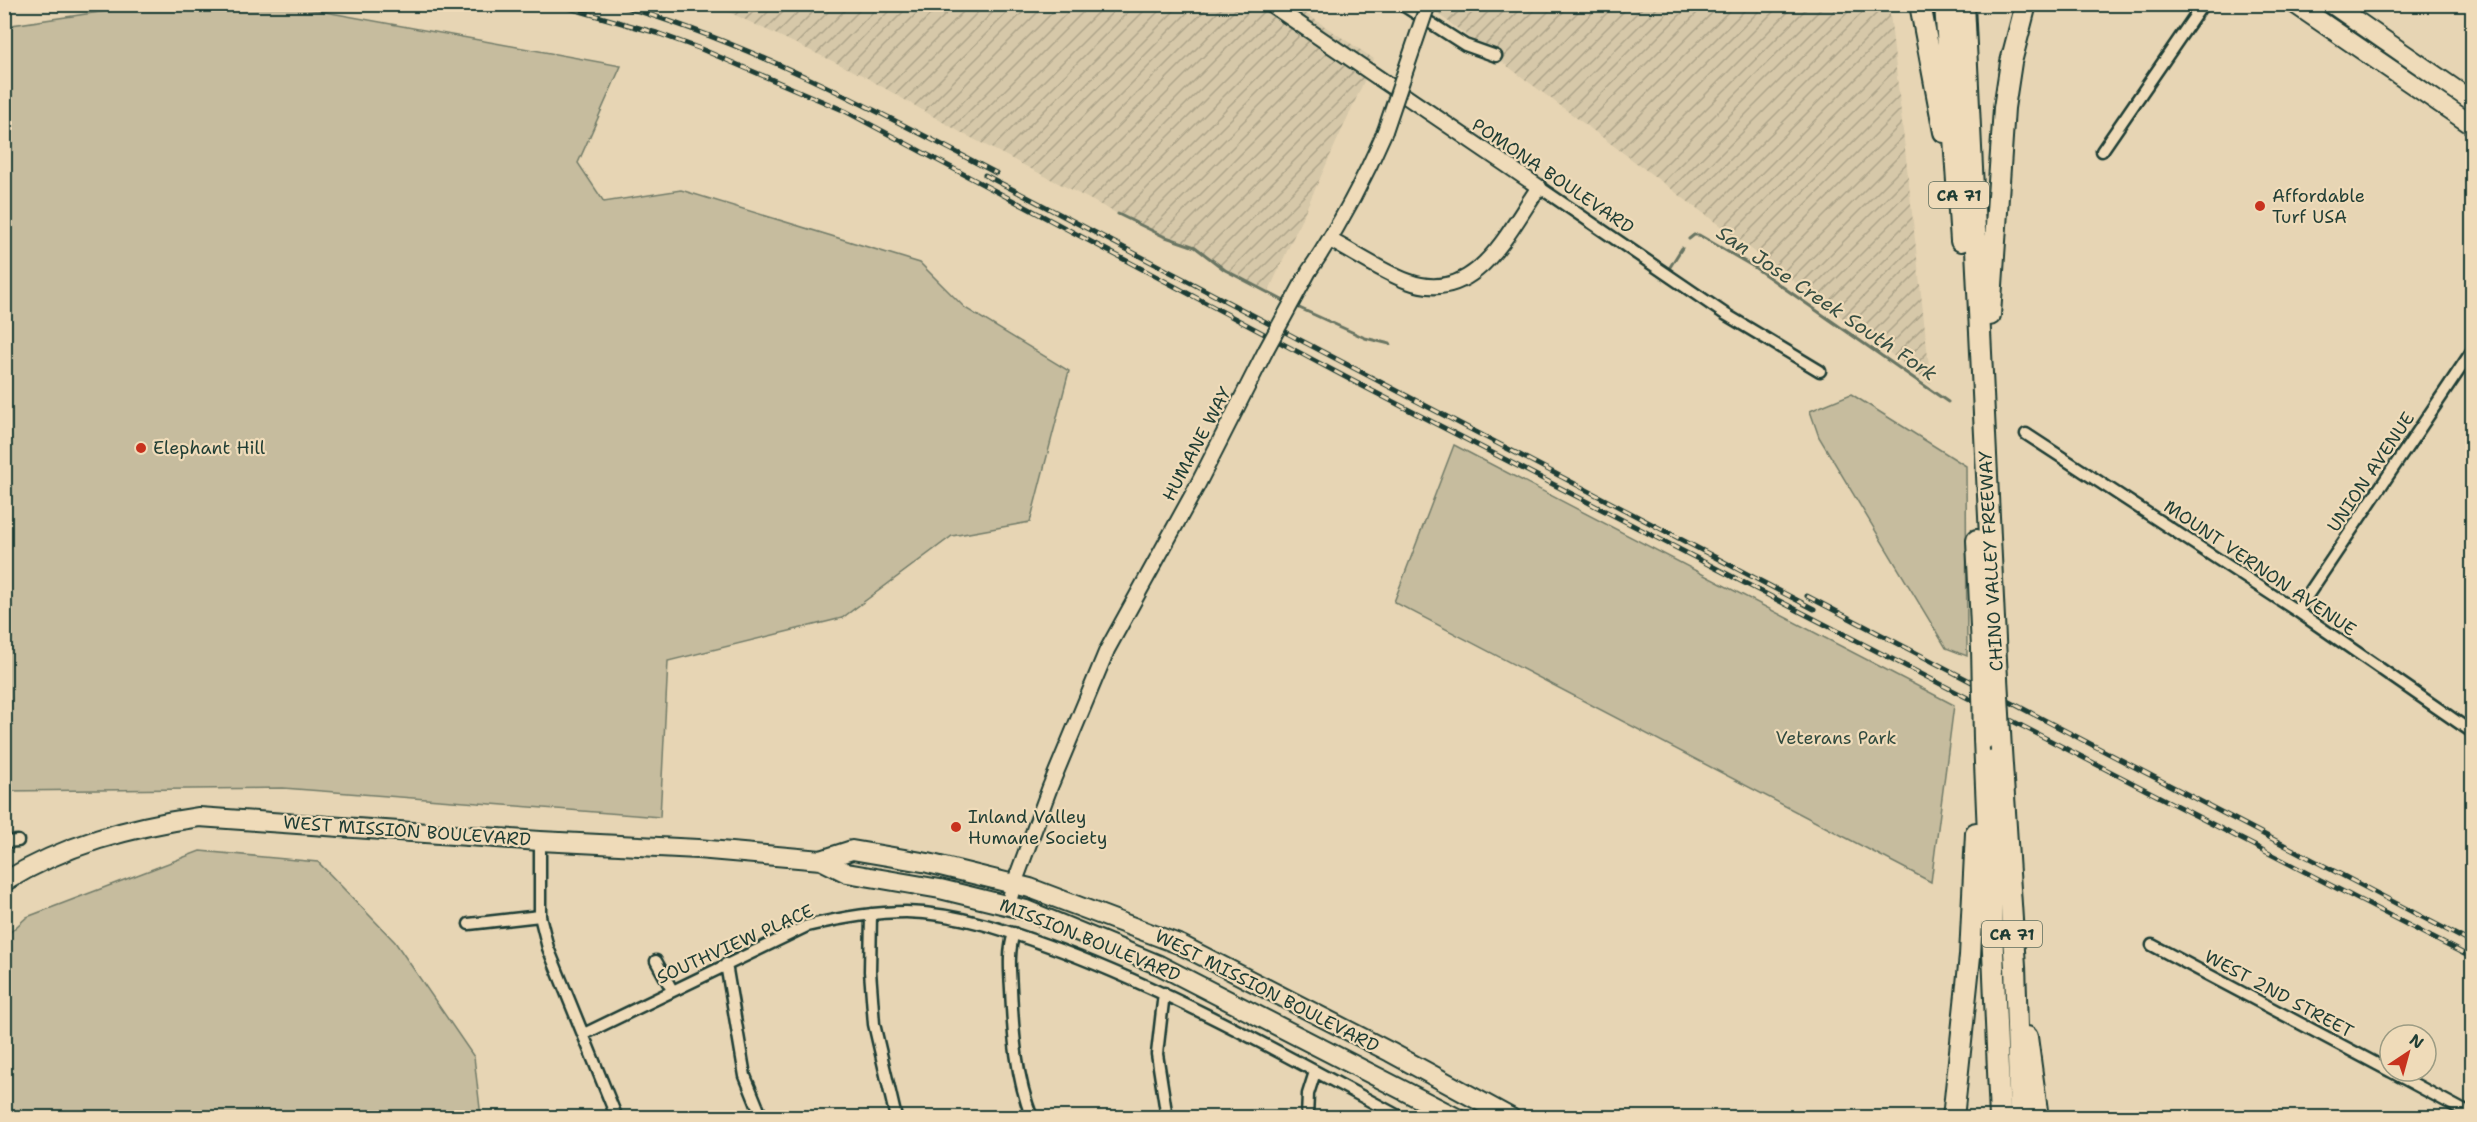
<svg xmlns="http://www.w3.org/2000/svg" width="2477" height="1122" font-family="'Shantell Sans',sans-serif">
<defs>
<pattern id="industrial-furrows" width="10" height="10" patternUnits="userSpaceOnUse" patternTransform="scale(1.5)"><rect width="10" height="10" fill="#d6c8a9"/><path d="M-1 1l2-2M0 10L10 0M9 11l2-2" fill="none" stroke="#ada48a"/></pattern>
</defs>
<rect width="100%" height="100%" fill="#e7d5b4"/>
<filter id="ink" filterUnits="userSpaceOnUse"><feTurbulence type="fractalNoise" baseFrequency=".0167" numOctaves="2"/><feDisplacementMap in="SourceGraphic" scale="12" xChannelSelector="R" yChannelSelector="G"/><feConvolveMatrix kernelMatrix="1 2 1 2 8 2 1 2 1" color-interpolation-filters="sRGB"/></filter>
<g filter="url(#ink)">
<!-- industrial -->
<path fill="url(#industrial-furrows)" d="M714 5H1293L1374 59 1268 293 1225 270 1195 247 1163 236 1118 214 960 132 862 75Z
M1426 5H1889L1931 384Z"/>
<!-- green -->
<path fill="#c6bc9e" stroke="#727c69" stroke-width="1.5" d="M154 4 287 5 621 66 578 163 604 202 681 190 920 263 965 308 1069 371 1030 522 952 536 842 618 668 661 660 817 283 788 5 791V26Z
M1851 394 1966 466 1967 656 1946 648 1819 437 1810 411Z
M1454 445 1954 705 1931 882 1394 602Z
M200 851 318 862 395 942 474 1057 481 1117H5V937L27 917Z"/>
<g fill="none" stroke-linecap="round" stroke-linejoin="round">
<!-- stream -->
<path stroke="#687462" stroke-width="3" d="M1118 214 1163 236 1195 247 1225 270 1286 302
M1689 239 1694 235H1699L1754 267 1948 402
M1670 267 1682 248
M1295 306 1365 338 1390 344"/>
<defs>
<path id="minor" d="M1401 4 1465 45 1496 56
M2102 151 2203 4
M1539 187 1725 314 1820 371
M2026 434 2297 611 2472 732
M2297 611 2472 351
M540 841V916L548 948 617 1118
M4 842 18 841
M871 914 870 971 874 1024 896 1118
M469 924 540 916
M1014 933C1008 951 1010 971 1011 989 1013 1033 1016 1077 1032 1118
M2152 945 2390 1071
M656 961 672 990
M726 964 745 1076 762 1118
M1164 993 1157 1054 1167 1118
M584 1034 807 926C840 918 872 912 906 912 959 913 1011 932 1060 950 1179 995 1290 1058 1402 1118
M2390 1071 2472 1115
M1307 1118 1308 1094 1315 1072"/>
<path id="tertiary" d="M1270 4 1539 187C1507 233 1475 307 1407 281 1381 271 1355 253 1330 240
M1309 271C1339 227 1364 180 1385 131
M1008 905 1014 884 1050 787 1107 650 1196 488 1266 350"/>
<path id="primary" d="M2295 4 2472 125
M2332 4 2472 101
M821 860 847 873 940 889 1026 910 1159 965 1457 1118
M4 882C64 845 130 827 199 817L540 841 698 849 821 860 852 850 928 863 1030 888 1181 945 1390 1052 1511 1118"/>
<path id="motorway" d="M1920 4 1944 132
M1945 4 1961 241
M1964 4 1996 660
M1990 315 2004 108 2011 62 2026 4
M1977 540 1982 648
M1984 739 2000 1118
M2001 750 2015 966 2020 1118
M2027 1037 2038 1118
M1953 1118 1970 956 1976 833"/>
</defs>
<!-- minor casing -->
<use href="#minor" stroke="#1f3d34" stroke-width="15"/>
<!-- tertiary casing -->
<use href="#tertiary" stroke="#1f3d34" stroke-width="18"/>
<!-- primary casing -->
<use href="#primary" stroke="#1f3d34" stroke-width="22"/>
<!-- motorway casing -->
<use href="#motorway" stroke="#1f3d34" stroke-width="24"/>
<!-- minor -->
<use href="#minor" stroke="#efdbb9" stroke-width="10"/>
<!-- tertiary -->
<use href="#tertiary" stroke="#efdbb9" stroke-width="14"/>
<!-- primary -->
<use href="#primary" stroke="#efdbb9" stroke-width="18"/>
<!-- motorway -->
<use href="#motorway" stroke="#efdbb9" stroke-width="20"/>
<defs>
<path id="rail" d="M555 4 657 33 701 49 845 111 1349 379 2472 958
M615 4C749 42 873 109 996 173
M985 175 1814 609
M1807 596 2472 943"/>
</defs>
<!-- rail casing -->
<use href="#rail" stroke="#1f3d34" stroke-width="5"/>
<!-- rail -->
<use href="#rail" stroke="#efdbb9" stroke-width="3" stroke-dasharray="9" stroke-linecap="butt"/>
<defs>
<path id="tertiary-bridge" d="M1385 131 1428 4
M1266 350 1309 271"/>
<path id="motorway-bridge" d="M1982 648 1984 739
M1996 660 2001 750"/>
</defs>
<!-- tertiary-bridge casing -->
<use href="#tertiary-bridge" stroke="#1f3d34" stroke-width="18" stroke-linecap="butt"/>
<!-- motorway-bridge casing -->
<use href="#motorway-bridge" stroke="#1f3d34" stroke-width="24" stroke-linecap="butt"/>
<!-- tertiary-bridge -->
<use href="#tertiary-bridge" stroke="#efdbb9" stroke-width="14"/>
<!-- motorway-bridge -->
<use href="#motorway-bridge" stroke="#efdbb9" stroke-width="20"/>
</g>
</g>
<!-- markers -->
<g fill="#c8321e" stroke="#efdbb9" stroke-width="2">
<circle cx="2260" cy="206" r="6"/>
<circle cx="141" cy="448" r="6"/>
<circle cx="956" cy="827" r="6"/>
</g>
<g text-anchor="middle" stroke-width="4.5" stroke-linejoin="round" paint-order="stroke">
<!-- shield labels -->
<g fill="#efdbb9" stroke="#5d6c5c" stroke-width="1.5">
<rect x="1929" y="182" width="60" height="26" rx="4.5"/>
<rect x="1982" y="921" width="60" height="26" rx="4.5"/>
</g>
<g font-size="16" font-weight="bold" fill="#1f3d34">
<text x="1959" y="201">CA 71</text>
<text x="2012" y="940">CA 71</text>
</g>
<!-- street labels -->
<g font-size="18" fill="#1f3d34" stroke="#efdbb9">
<text transform="translate(1553 176) rotate(34)" y="6">POMONA BOULEVARD</text>
<text transform="translate(1197 444) rotate(-62)" y="6">HUMANE WAY</text>
<text transform="translate(2371 472) rotate(-56)" y="6">UNION AVENUE</text>
<text transform="translate(1991 561) rotate(-93)" y="6">CHINO VALLEY FREEWAY</text>
<text transform="translate(2260 568) rotate(34)" y="6">MOUNT VERNON AVENUE</text>
<text transform="translate(407 831) rotate(4)" y="6">WEST MISSION BOULEVARD</text>
<text transform="translate(1090 940) rotate(22)" y="6">MISSION BOULEVARD</text>
<text transform="translate(735 944) rotate(-24)" y="6">SOUTHVIEW PLACE</text>
<text transform="translate(1267 991) rotate(27)" y="6">WEST MISSION BOULEVARD</text>
<text transform="translate(2279 994) rotate(28)" y="6">WEST 2ND STREET</text>
</g>
<!-- poi labels -->
<g font-size="18" fill="#1f3d34" stroke="#efdbb9" text-anchor="start">
<text x="2272" y="202">Affordable<tspan x="2272" dy="21">Turf USA</tspan></text>
<text x="153" y="454">Elephant Hill</text>
<text x="968" y="823">Inland Valley<tspan x="968" dy="21">Humane Society</tspan></text>
</g>
<!-- park labels -->
<g font-size="18" fill="#304a3f" stroke="#efdbb9">
<text x="1836" y="744">Veterans Park</text>
</g>
<!-- water labels -->
<g font-size="20" font-style="italic" fill="#374f43" stroke="#efdbb9">
<text transform="translate(1827 303) rotate(34)" y="7">San Jose Creek South Fork</text>
</g>
</g>
<!-- margin -->
<rect width="2477" height="1122" fill="none" stroke="#efdbb9" stroke-width="24"/>
<rect x="12" y="12" width="2453" height="1098" fill="none" stroke="#1f3d34" stroke-width="2" filter="url(#ink)"/>
<!-- north arrow -->
<g transform="translate(2408 1053) rotate(36)"><circle r="28" fill="#efdbb9" stroke="#9c9c84" stroke-width="1.5"/>
<path d="M0-4.5L10 22L0 15L-10 22Z" fill="#c8321e"/>
<text y="-9" font-size="16" font-weight="bold" text-anchor="middle" fill="#1f3d34">N</text>
</g>
</svg>
